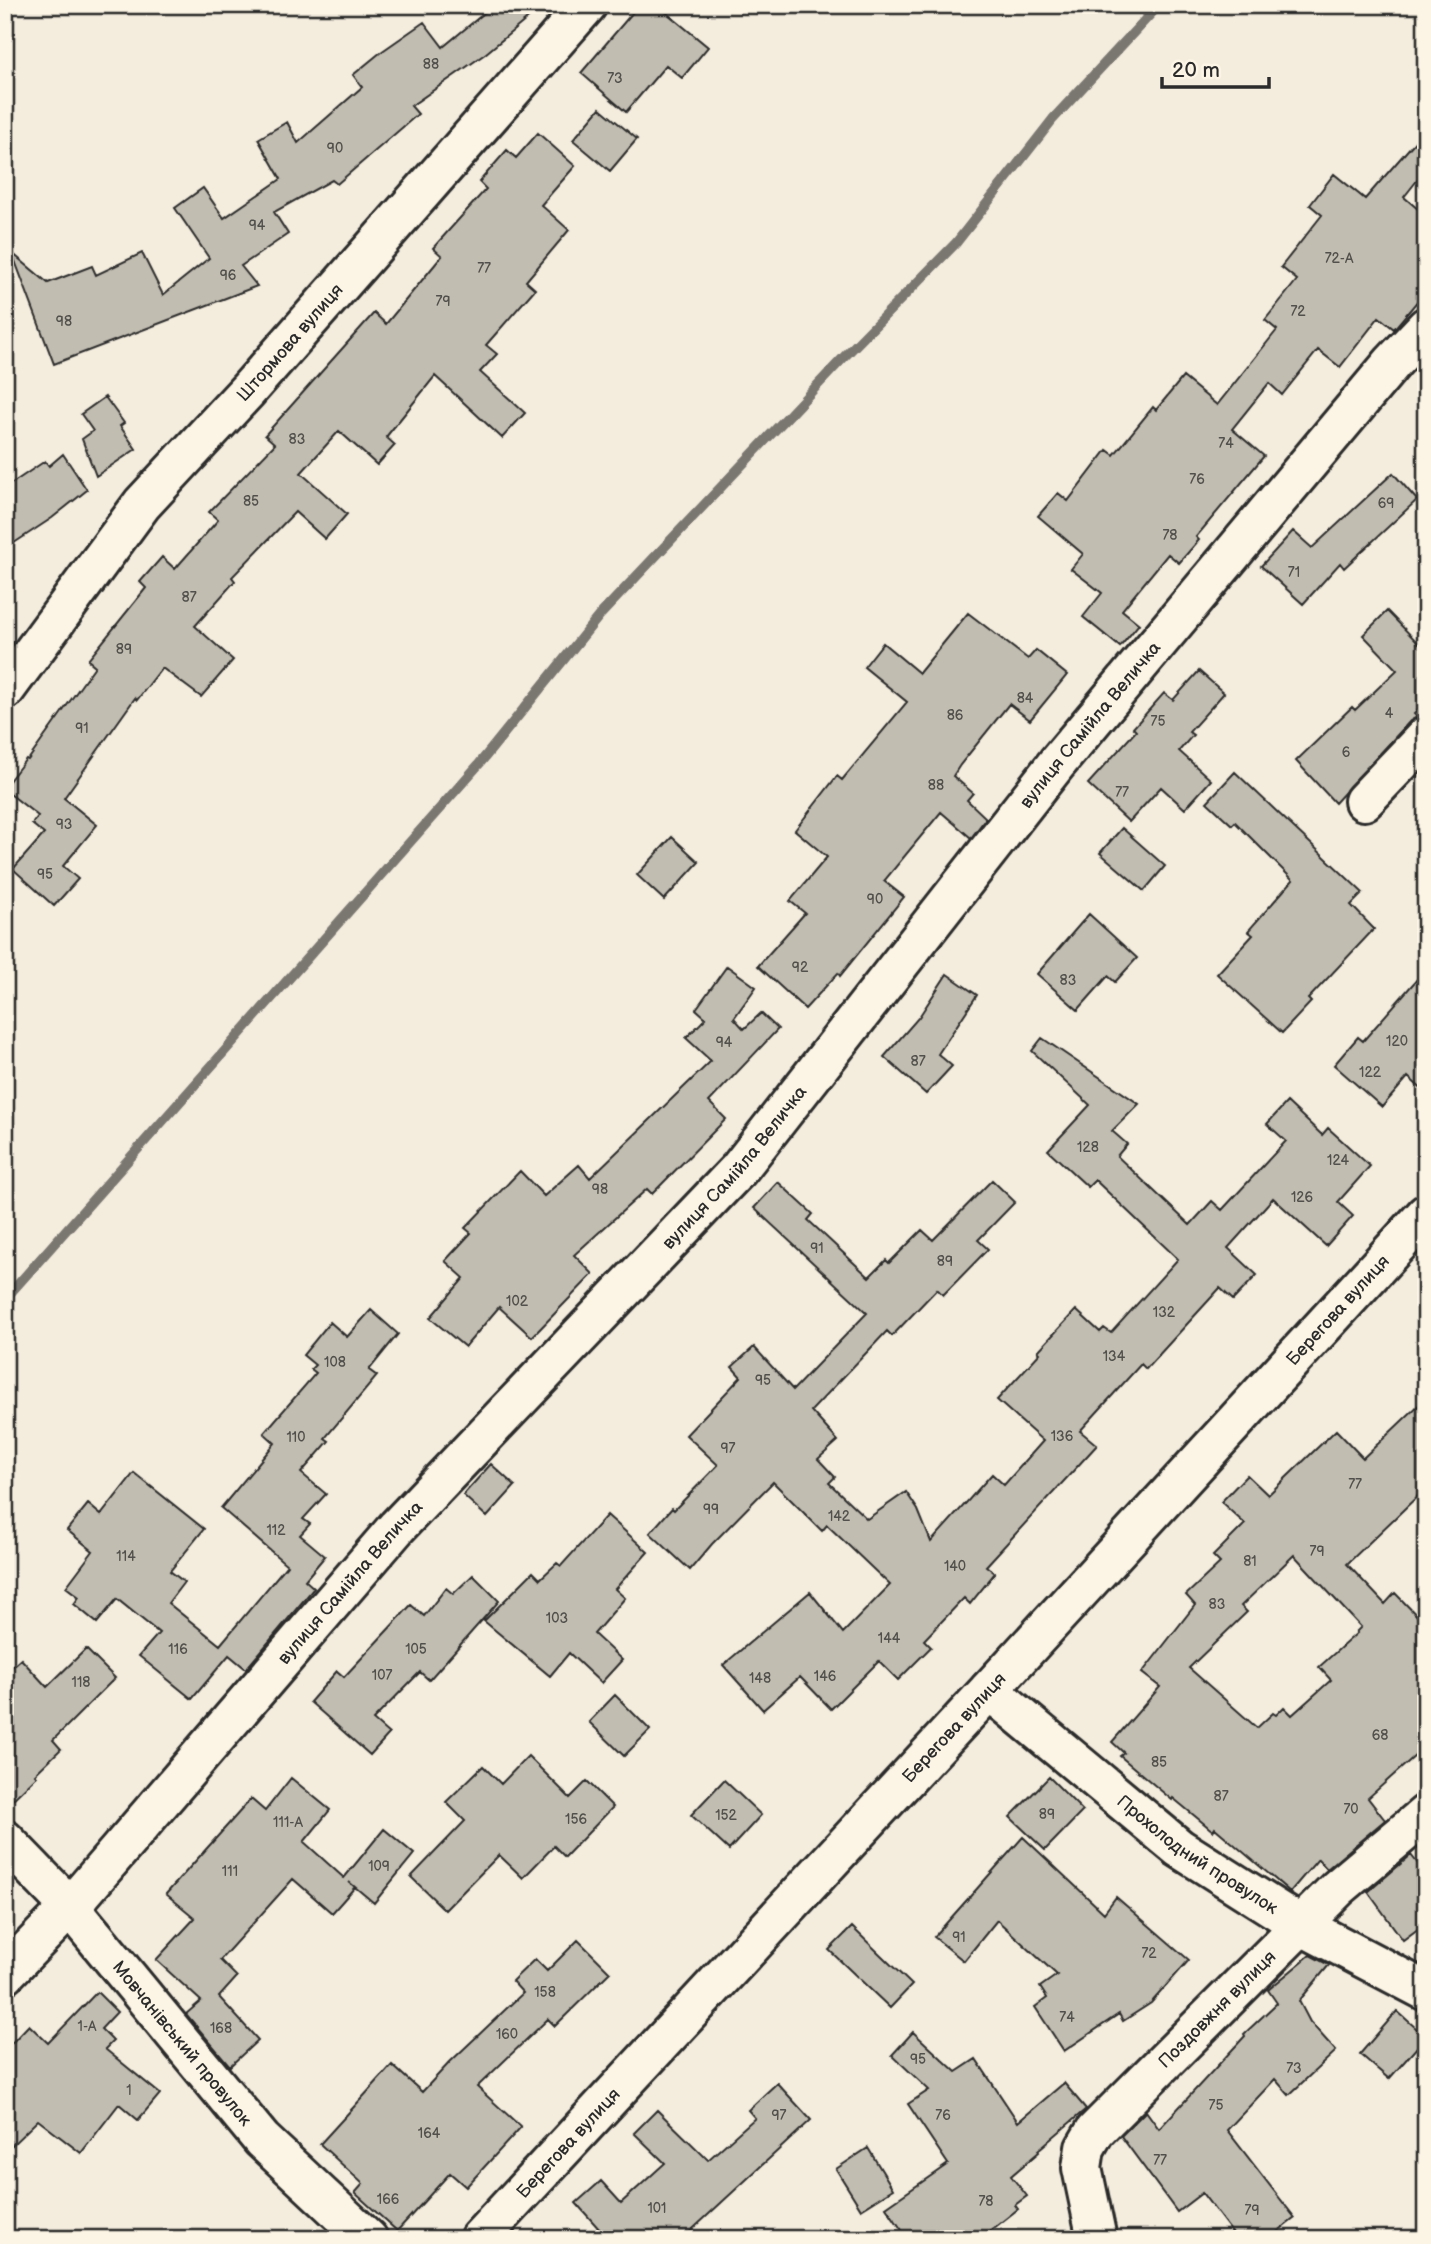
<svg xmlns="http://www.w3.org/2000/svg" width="1431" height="2244" font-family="'Balsamiq Sans',sans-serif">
<rect width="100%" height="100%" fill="#f4edde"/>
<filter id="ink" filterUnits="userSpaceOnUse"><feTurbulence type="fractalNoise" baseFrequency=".0143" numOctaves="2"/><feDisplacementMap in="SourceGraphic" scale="14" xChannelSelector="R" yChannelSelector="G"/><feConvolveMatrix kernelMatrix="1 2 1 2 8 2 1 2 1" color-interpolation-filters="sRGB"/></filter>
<g filter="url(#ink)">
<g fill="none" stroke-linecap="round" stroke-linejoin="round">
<!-- stream -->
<path stroke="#7a7771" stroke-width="10" d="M5 1299 480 763 599 616 845 356 956 243 1053 119 1159 5"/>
</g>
<!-- building -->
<path fill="#c2bdb1" stroke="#2b2b2b" stroke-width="2" fill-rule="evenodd" d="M494 5H544L485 54 411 106 418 114 337 184 332 180 274 212 288 234 241 266 257 286 54 364 12 253 48 283 92 266 96 275 142 253 163 295 209 258 175 208 203 188 224 218 281 179 258 139 287 122 298 143 362 87 353 75 381 52 424 22 443 47Z
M639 5H657L708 47 682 78 666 65 626 112 581 73Z
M600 108 637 139 610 171 573 140Z
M1426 129V169L1404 197 1426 216V291L1394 329 1379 317 1340 367 1318 350 1282 395 1269 383 1232 429 1264 456 1196 537 1199 540 1179 563 1168 554 1122 610 1139 624 1120 647 1083 617 1102 593 1071 569 1083 554 1038 516 1058 493 1068 501 1107 450 1114 455 1153 407 1156 410 1183 377 1217 405 1277 330 1265 320 1297 280 1281 267 1322 215 1310 205 1334 174 1365 199Z
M538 133 575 166 541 205 569 230 526 281 535 289 486 345 497 354 480 372 525 413 502 438 435 376 386 437 395 445 377 465 339 431 301 473 347 514 325 539 295 512 232 577 235 581 195 626 233 660 201 697 162 668 137 700 135 698 64 798 97 825 63 866 78 879 54 906 13 869 44 834 32 824 38 816 5 790V786L26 759 28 760 95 666 88 660 146 588 140 582 162 557 175 569 218 520 209 512 275 444 265 435 374 313 386 324 442 256 433 248 486 189 479 182 507 150 516 158Z
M105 397 124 423 120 426 136 449 96 476 82 439 93 431 81 414Z
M63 454 87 490 52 518 5 549V488L45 461 49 466Z
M1393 473 1417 500 1344 568 1340 563 1303 604 1261 566 1293 531 1312 548Z
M1387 611 1421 646 1426 642V702L1414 714 1417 717 1410 721 1335 803 1296 761 1352 707 1355 710 1397 670 1363 635Z
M968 613 1028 659 1036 650 1067 675 1030 720 1009 704 960 765 953 776 973 793 967 800 986 818 971 838 941 812 884 881 904 897 840 976 838 973 805 1009 758 966 805 913 790 901 827 857 795 830 837 776 842 780 907 702 864 667 883 643 919 673Z
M1199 671 1224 693 1189 732 1193 735 1179 751 1211 780 1185 809 1161 787 1129 822 1088 784 1136 731 1133 728 1164 693 1173 700Z
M1235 772 1363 893 1351 905 1374 929 1308 999 1311 1002 1282 1033 1217 974 1253 935 1248 931 1293 880 1235 822 1232 825 1207 802Z
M1122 828 1165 866 1144 891 1100 853Z
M672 837 699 862 664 900 637 875Z
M1089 914 1137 958 1115 982 1108 976 1078 1010 1037 974Z
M727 966 756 987 734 1018 744 1029 761 1013 778 1029 709 1102 726 1119 652 1194 647 1189 574 1255 593 1274 532 1337 499 1307 465 1347 430 1318 464 1278 445 1261 471 1233 465 1228 520 1171 544 1196 579 1165 590 1178 711 1061 686 1038 706 1018 696 1009Z
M1426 969V1093L1408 1077 1382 1107 1334 1065 1358 1037 1363 1041Z
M947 974 977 995 938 1054 952 1066 926 1094 884 1057 919 1017Z
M1042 1038 1139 1104 1112 1131 1127 1144 1117 1156 1190 1225 1212 1201 1222 1210 1286 1141 1267 1124 1287 1102 1322 1135 1328 1128 1370 1166 1338 1202 1353 1216 1326 1246 1273 1198 1228 1248 1257 1275 1233 1300 1220 1288 1146 1369 1141 1364 1080 1431 1097 1445 986 1566 995 1573 970 1604 964 1598 924 1640 931 1647 898 1680 879 1661 831 1709 800 1677 763 1710 723 1665 810 1592 843 1633 890 1585 827 1525 822 1531 773 1482 712 1544 690 1570 650 1533 672 1508 674 1510 718 1465 686 1435 741 1377 732 1367 754 1347 793 1390 867 1313 754 1208 778 1182 813 1214 808 1220 869 1277 886 1260 889 1263 922 1230 933 1240 992 1180 1015 1202 978 1240 988 1249 943 1295 937 1289 892 1336 887 1331 811 1411 838 1441 818 1459 835 1477 829 1483 867 1519 906 1492 918 1510 931 1542 992 1474 1004 1485 1043 1441 997 1400 1040 1353 1038 1351 1076 1310 1100 1332 1104 1328 1111 1333 1178 1259 1095 1180 1088 1187 1048 1150 1090 1105 1032 1051Z
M371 1310 398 1334 369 1370 377 1376 325 1438 329 1441 301 1473 326 1494 303 1519 310 1524 300 1535 325 1556 305 1580 314 1588 246 1669 229 1655 192 1699 139 1656 159 1633 117 1599 97 1623 74 1604 79 1597 66 1587 93 1551 67 1530 88 1504 101 1515 134 1473 204 1529 170 1571 184 1582 168 1603 220 1645 287 1565 221 1508 275 1443 264 1433 316 1373 311 1369 315 1365 303 1355 330 1322 347 1337Z
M1426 1398V1488L1347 1564 1385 1604 1395 1593 1426 1625V1746L1368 1798 1385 1820 1327 1869 1318 1859 1290 1892 1215 1828 1213 1831 1173 1798 1172 1800 1120 1756 1124 1753 1112 1742 1160 1687 1142 1673 1195 1605 1186 1595 1220 1563 1213 1556 1245 1524 1221 1502 1247 1475 1268 1495 1336 1430 1363 1458ZM1294 1555 1361 1627 1356 1632 1357 1633 1319 1667 1331 1680 1292 1715 1284 1707 1276 1715 1273 1713 1257 1728 1189 1668 1247 1612 1241 1606Z
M491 1464 515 1486 487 1517 463 1495Z
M607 1515 648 1552 615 1589 625 1598 594 1634 622 1660 601 1683 569 1653 550 1676 484 1621 533 1572 540 1579 557 1563 561 1566Z
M473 1575 499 1601 429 1680 420 1672 373 1720 389 1734 370 1755 310 1702 337 1671 344 1677 411 1605 424 1616 446 1588 453 1594Z
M86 1649 115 1678 53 1740 61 1749 35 1774 37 1776 5 1807V1673L21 1659 47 1687Z
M615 1695 650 1730 624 1756 589 1722Z
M528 1756 570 1798 587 1781 613 1807 565 1857 554 1846 523 1878 499 1855 445 1910 411 1877 465 1821 446 1802 483 1766 501 1784Z
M1049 1777 1083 1811 1045 1850 1010 1817Z
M291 1778 330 1810 304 1842 344 1878 384 1829 414 1854 374 1903 349 1882 355 1887 332 1913 293 1879 220 1960 237 1977 219 1997 258 2040 230 2066 186 2014 201 2001 156 1960 195 1918 166 1894 251 1799 265 1811Z
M724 1780 761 1815 729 1850 691 1815Z
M1023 1837 1104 1913 1116 1897 1189 1960 1151 2003 1123 2021 1119 2014 1064 2051 1035 2007 1047 1998 1040 1987 1057 1975 997 1920 964 1961 934 1937Z
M1411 1855 1426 1874V1923L1403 1940 1368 1892Z
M852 1927 912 1985 890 2008 829 1950Z
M578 1940 610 1972 555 2026 548 2019 477 2087 521 2127 466 2187 450 2173 397 2231 355 2193 363 2184 320 2144 392 2065 422 2092 450 2062 523 1993 512 1981 535 1959 547 1971Z
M1310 1955 1329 1965 1299 2001 1310 2022 1336 2051 1289 2095 1275 2079 1227 2130 1295 2218 1268 2239H1237L1202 2193 1177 2212 1121 2136 1146 2111 1159 2129 1245 2036 1244 2034 1277 2003 1268 1990Z
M97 1992 117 2012 101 2029 113 2041 105 2049 160 2094 138 2120 119 2104 81 2153 38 2120 5 2152V2050L29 2025 48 2043Z
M1397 2011 1426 2037 1389 2079 1360 2054Z
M913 2032 956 2072 976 2059 1018 2122 1064 2083 1086 2109 1038 2150 1039 2152 1011 2176 1027 2196 1015 2205 1018 2209 980 2239H908L886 2207 948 2164 908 2104 929 2090 892 2055Z
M777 2083 811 2120 682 2239H608L576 2203 601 2181 621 2203 665 2163 634 2133 657 2110 708 2160 755 2118 748 2110Z
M868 2148 893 2189 861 2209 836 2169Z"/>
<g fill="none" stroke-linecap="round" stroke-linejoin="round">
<defs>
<g id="minor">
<path id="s1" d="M5 690 142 504 248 390 587 5"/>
<path d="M1364 801 1426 736"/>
<path id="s2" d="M989 1690 1179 1848 1302 1926 1426 1991"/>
<path id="s3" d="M5 1840 70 1907 262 2140 368 2239"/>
<path id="s4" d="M5 1974 70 1907 397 1527 739 1169 1057 763 1393 362 1426 327"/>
<path id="s5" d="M479 2239 989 1690 1426 1214"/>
<path id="s6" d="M1097 2239 1082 2168 1085 2148 1095 2131 1338 1888 1426 1814"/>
</g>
</defs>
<!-- minor casing -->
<use href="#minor" stroke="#2b2b2b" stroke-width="44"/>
<!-- minor -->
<use href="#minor" stroke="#fcf5e5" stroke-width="38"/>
</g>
</g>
<g text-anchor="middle" stroke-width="5" stroke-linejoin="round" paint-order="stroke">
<!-- number labels -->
<g font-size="14" fill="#51504c">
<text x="431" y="69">88</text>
<text x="615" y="83">73</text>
<text x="335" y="153">90</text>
<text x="257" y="230">94</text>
<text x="1339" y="263">72-А</text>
<text x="484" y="273">77</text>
<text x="228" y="280">96</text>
<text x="443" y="306">79</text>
<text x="1298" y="316">72</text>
<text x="64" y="326">98</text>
<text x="297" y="444">83</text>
<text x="1226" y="448">74</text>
<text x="1197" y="484">76</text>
<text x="251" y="506">85</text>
<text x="1386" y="508">69</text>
<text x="1170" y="540">78</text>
<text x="1294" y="577">71</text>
<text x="189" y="602">87</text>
<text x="124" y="654">89</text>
<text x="1025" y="703">84</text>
<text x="1389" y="718">4</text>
<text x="955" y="720">86</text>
<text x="1158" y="726">75</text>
<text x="82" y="733">91</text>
<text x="1346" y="757">6</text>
<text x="936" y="790">88</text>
<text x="1122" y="797">77</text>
<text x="64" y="829">93</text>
<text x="45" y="879">95</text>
<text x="875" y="904">90</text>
<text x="800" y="972">92</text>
<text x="1068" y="985">83</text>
<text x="1397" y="1046">120</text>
<text x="724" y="1047">94</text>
<text x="918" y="1066">87</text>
<text x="1370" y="1077">122</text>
<text x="1088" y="1152">128</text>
<text x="1338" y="1165">124</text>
<text x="600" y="1194">98</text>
<text x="1302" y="1202">126</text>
<text x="817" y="1253">91</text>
<text x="945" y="1266">89</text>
<text x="517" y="1306">102</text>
<text x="1164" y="1317">132</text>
<text x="1114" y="1361">134</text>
<text x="335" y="1367">108</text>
<text x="763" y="1385">95</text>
<text x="1062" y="1441">136</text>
<text x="296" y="1442">110</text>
<text x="728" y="1453">97</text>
<text x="1355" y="1489">77</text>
<text x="711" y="1514">99</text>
<text x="839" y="1521">142</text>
<text x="276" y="1535">112</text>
<text x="1317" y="1556">79</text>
<text x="126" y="1561">114</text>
<text x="1250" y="1566">81</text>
<text x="955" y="1571">140</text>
<text x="1217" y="1609">83</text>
<text x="557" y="1623">103</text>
<text x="889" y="1643">144</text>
<text x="178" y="1654">116</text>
<text x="416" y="1654">105</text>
<text x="382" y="1680">107</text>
<text x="825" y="1681">146</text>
<text x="760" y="1683">148</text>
<text x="81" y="1687">118</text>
<text x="1380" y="1740">68</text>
<text x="1159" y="1767">85</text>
<text x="1221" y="1801">87</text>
<text x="1351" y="1814">70</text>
<text x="1047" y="1819">89</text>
<text x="726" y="1820">152</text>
<text x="576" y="1824">156</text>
<text x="288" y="1827">111-А</text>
<text x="379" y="1871">109</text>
<text x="230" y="1876">111</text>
<text x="959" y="1942">91</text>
<text x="1149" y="1958">72</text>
<text x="545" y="1997">158</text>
<text x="1067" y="2022">74</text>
<text x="87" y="2031">1-А</text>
<text x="221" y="2033">168</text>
<text x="507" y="2039">160</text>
<text x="918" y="2064">95</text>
<text x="1294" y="2073">73</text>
<text x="129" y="2095">1</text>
<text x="1216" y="2110">75</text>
<text x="779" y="2120">97</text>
<text x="943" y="2120">76</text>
<text x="429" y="2138">164</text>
<text x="1160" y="2165">77</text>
<text x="388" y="2204">166</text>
<text x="986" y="2206">78</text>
<text x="657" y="2213">101</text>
<text x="1252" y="2215">79</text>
</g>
<!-- street labels -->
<g font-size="18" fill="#2b2b2b" stroke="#fcf5e5">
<text dy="6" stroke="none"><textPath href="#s1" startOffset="450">Штормова вулиця</textPath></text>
<text dy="6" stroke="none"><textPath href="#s4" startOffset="1656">вулиця Самійла Величка</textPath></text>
<text dy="6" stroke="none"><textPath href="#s4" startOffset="1088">вулиця Самійла Величка</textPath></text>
<text dy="6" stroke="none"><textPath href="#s5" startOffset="1265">Берегова вулиця</textPath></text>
<text dy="6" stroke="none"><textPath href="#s4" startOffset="522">вулиця Самійла Величка</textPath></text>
<text dy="6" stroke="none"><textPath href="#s5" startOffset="698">Берегова вулиця</textPath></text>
<text dy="6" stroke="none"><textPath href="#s2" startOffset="266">Прохолодний провулок</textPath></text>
<text dy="6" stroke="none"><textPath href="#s6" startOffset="285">Поздовжня вулиця</textPath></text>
<text dy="6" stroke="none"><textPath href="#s3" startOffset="270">Мовчанівський провулок</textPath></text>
<text dy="6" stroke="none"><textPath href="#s5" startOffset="131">Берегова вулиця</textPath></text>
</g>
</g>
<!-- margin -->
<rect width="1431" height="2244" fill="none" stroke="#fcf5e5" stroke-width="28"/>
<rect x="14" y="14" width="1403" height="2216" fill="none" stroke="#2b2b2b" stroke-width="2.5" filter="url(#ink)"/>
<!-- scale -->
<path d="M1162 77v10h107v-10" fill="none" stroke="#2b2b2b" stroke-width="3.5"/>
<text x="1172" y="77" font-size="21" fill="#2b2b2b" stroke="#fcf5e5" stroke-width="5" paint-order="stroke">20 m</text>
</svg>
